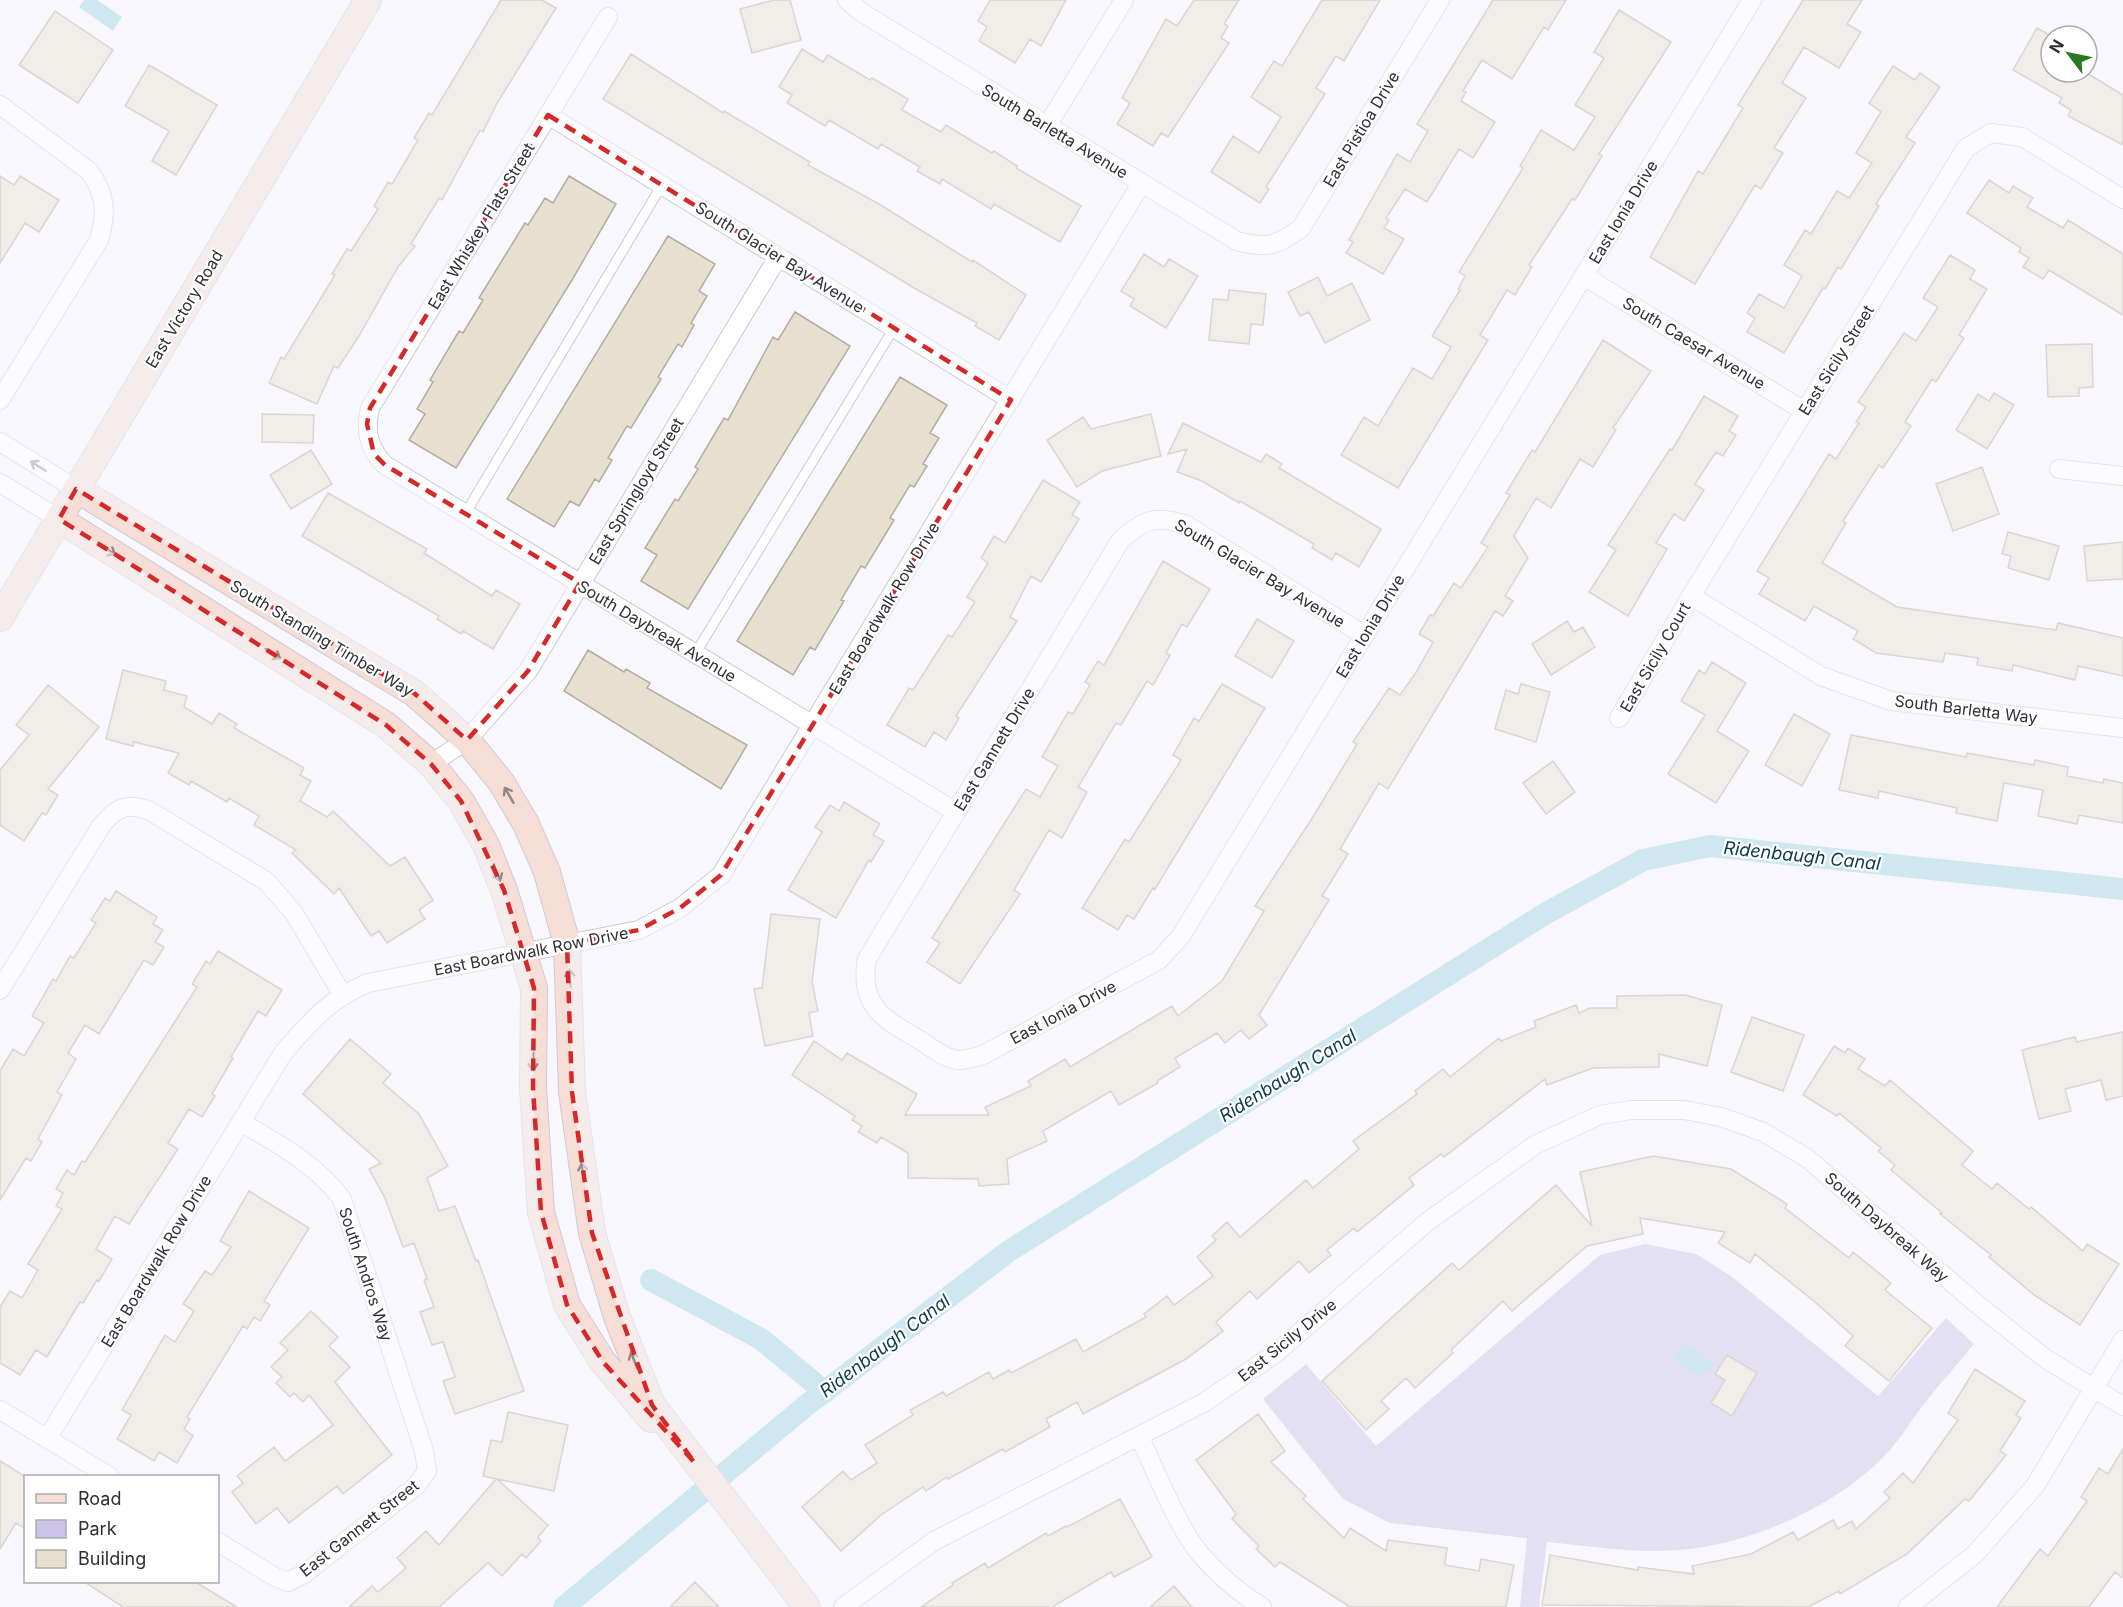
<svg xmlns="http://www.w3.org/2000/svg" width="2123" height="1607" font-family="Inter,sans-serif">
<rect width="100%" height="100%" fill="#f8f7fd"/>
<!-- green -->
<path fill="#cbc4e8" d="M1645 1244 1696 1254 1731 1276 1878 1396 1946 1318 1974 1344C1958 1364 1940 1383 1924 1404 1912 1419 1902 1437 1889 1451 1839 1506 1752 1544 1679 1550 1635 1554 1590 1546 1547 1542L1539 1607H1520L1527 1538 1390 1523 1343 1499 1263 1399 1306 1364 1376 1446 1600 1255Z"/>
<!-- water -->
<path fill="#9ed2e0" d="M84 0H97L122 17 113 31 79 7Z
M1684 1343 1714 1364 1708 1373 1703 1370 1699 1377 1674 1359Z"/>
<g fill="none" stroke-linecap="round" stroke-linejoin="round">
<!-- canal -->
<path stroke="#9ed2e0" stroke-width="22" d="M651 1280 761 1339 825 1392
M564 1607 808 1404 1009 1251 1543 915 1643 860 1710 846 2123 889"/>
</g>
<!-- building -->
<path fill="#e8dfd0" stroke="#b6ad9f" stroke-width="1.5" d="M501 0H542L556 8 496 105 483 132 480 130 442 200 439 198 411 244 415 246 398 267 359 336 338 368 334 366 317 404 269 383 281 357 284 359 335 275 332 274 347 249 351 251 378 209 374 206 388 182 392 184 418 140 414 138 429 113 432 115Z
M774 0H790L801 40 752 53 740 9Z
M990 0H1066L1041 46 1030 39 1015 63 979 41 987 27 978 21Z
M1194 0H1239L1224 24 1228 26 1221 38 1229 43 1168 137 1161 133 1153 146 1117 124 1130 103 1122 98 1166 19 1177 26Z
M1322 0H1380L1344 61 1336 56 1316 88 1325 94 1266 187 1269 189 1260 203 1211 172 1233 136 1259 153 1281 117 1251 97 1274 61 1282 66Z
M1493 0H1566L1548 30 1544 27 1512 79 1482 60 1463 91 1466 92 1461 101 1495 122 1473 158 1459 149 1427 202 1405 189 1386 218 1389 220 1384 228 1404 239 1383 274 1346 253 1353 242 1349 240 1397 154 1410 162 1428 131 1417 124Z
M1803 0H1862L1847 24 1861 32 1839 68 1804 47 1782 83 1806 98 1774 148 1783 153 1761 189 1755 185 1695 284 1650 257 1698 171 1703 174 1743 108 1738 105Z
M1619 10 1671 42 1599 154 1602 156 1575 200 1572 199 1529 265 1532 267 1515 295 1507 290 1480 335 1488 340 1398 488 1341 455 1364 417 1378 426 1413 368 1432 379 1451 347 1432 336 1460 290 1458 289 1465 276 1459 272 1523 168 1520 166 1541 130 1574 150 1595 117 1575 105 1604 58 1594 52Z
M55 11 113 50 78 103 19 65Z
M2037 28 2051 36V72H2085L2123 95V145L2068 116 2071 110 2059 103 2062 98 2013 70Z
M802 49 823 62 828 55 870 80 872 78 908 99 902 110 941 132 946 125 992 153 994 151 1017 166 1016 168 1081 206 1060 242 994 204 991 209 942 179 940 184 917 171 920 167 881 144 878 149 829 120 825 126 787 103 792 95 779 87Z
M631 54 723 113 724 111 810 162 808 165 879 204 972 262 973 260 1026 295 999 340 975 326 977 323 914 288 603 99Z
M149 65 217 105 176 175 152 161 169 131 125 106Z
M1893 66 1915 80 1920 73 1940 87 1906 137 1915 143 1876 204 1879 206 1841 269 1838 267 1825 289 1823 288 1784 353 1747 332 1755 318 1747 313 1759 294 1784 308 1802 276 1784 265 1805 230 1811 234 1837 191 1849 198 1872 163 1856 153 1881 112 1869 103Z
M0 176 14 185 20 176 59 200 39 232 25 223 0 263Z
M569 176 616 204 572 280 456 468 409 440 425 414 417 409 433 382 430 380 459 331 463 333 483 300 479 298 525 223 528 225 545 198 553 203Z
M1989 180 2009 193 2013 186 2033 198 2027 207 2063 228 2068 220 2123 254V315L2049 270 2043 279 2023 267 2029 258 2019 252 2021 248 1967 213Z
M668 236 715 264 699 291 707 296 691 323 694 325 682 347 678 344 658 377 661 379 648 400 631 428 627 426 608 458 612 460 599 482 595 479 579 506 570 501 554 527 507 499Z
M1144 254 1164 267 1169 259 1198 276 1166 328 1130 306 1134 299 1121 291Z
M1950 255 1975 270 1970 279 1987 289 1959 335 1964 338 1936 382 1932 379 1905 422 1911 426 1883 468 1879 465 1843 521 1846 523 1822 563 1897 607 2056 630 2058 623 2123 638V676L2078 666 2075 680 2013 665 2012 671 1977 665 1978 658 1945 653 1943 662 1876 653 1853 639 1858 631 1814 606 1805 621 1759 594 1769 578 1757 571 1829 454 1836 459 1859 423 1856 422 1866 407 1858 402 1904 333 1916 341 1938 307 1923 298Z
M1318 277 1327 296 1352 283 1370 320 1325 343 1309 312 1300 316 1288 292Z
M1229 290 1266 294 1263 325 1251 324 1249 344 1209 340 1213 299 1228 300Z
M795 312 850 346 688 609 641 581 657 555 645 548 675 499 678 501 698 469 695 467 724 418 728 420 773 337 778 340Z
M1603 340 1651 371 1613 428 1616 430 1593 467 1580 459 1551 508 1536 498 1514 536 1528 558 1505 596 1513 601 1503 616 1495 611 1388 789 1379 783 1340 849 1348 854 1322 896 1329 900 1259 1015 1267 1025 1249 1039 1241 1030 1225 1043 1217 1033 1175 1058 1180 1067 1157 1081 1158 1083 1119 1105 1111 1091 1043 1131 1047 1141 1007 1159 1009 1184 979 1186 978 1179 908 1178V1153L881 1137 877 1143 858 1132 862 1126 852 1120 855 1116 792 1075 814 1041 842 1060 847 1053 917 1094 905 1115H989L985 1107 1031 1086 1028 1081 1065 1059 1070 1067 1172 1006 1178 1016 1222 981 1264 911 1255 906 1311 820 1357 744 1353 742 1389 688 1400 695 1415 674 1433 642 1419 634 1430 615 1433 616 1454 583 1461 588 1488 547 1481 543 1510 495 1506 493 1532 450 1535 452Z
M2092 344 2093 387 2079 388V396L2048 397 2046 345Z
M900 377 947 405 930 433 939 438 923 464 927 466 914 487 910 485 890 518 894 520 865 568 861 566 841 600 844 601 815 650 810 647 793 675 737 641Z
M1994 393 2014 405 1987 449 1956 430 1978 394 1989 401Z
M1704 396 1738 416 1729 431 1736 435 1723 456 1716 452 1695 484 1704 490 1684 521 1674 514 1656 543 1667 549 1628 616 1589 592 1616 550 1608 545 1670 449 1672 450Z
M262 414 314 415 313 443 262 442Z
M1151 414 1161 456 1102 471 1077 487 1047 440 1083 417 1091 429Z
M1183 423 1261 462 1266 454 1282 464 1279 468 1381 529 1359 567 1336 553 1332 560 1312 548 1314 544 1240 501 1239 503 1202 481 1177 472 1187 449 1168 454Z
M311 450 332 484 291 509 270 475Z
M1982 467 1999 514 1953 531 1936 484Z
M1043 480 1080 502 1072 515 1079 519 1041 582 1031 576 1010 617 1017 621 956 716 959 718 946 740 934 732 925 747 887 725 909 688 913 690 948 635 952 637 975 602 967 597 988 563 981 558 994 536 1005 543Z
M328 493 427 549 424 553 492 596 496 590 520 604 493 649 463 631 461 634 437 619 439 616 302 536Z
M2008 532 2059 546 2049 580 2008 568 2011 556 2002 554Z
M2123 542V579L2087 581 2084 546Z
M1163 561 1210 589 1187 627 1182 624 1166 653 1170 655 1153 685 1147 681 1121 725 1116 723 1078 787 1087 792 1062 838 1049 830 1014 890 1020 894 960 984 927 962 940 943 932 938 1026 789 1040 797 1058 766 1042 757 1068 712 1073 714 1090 685 1085 682 1098 661 1104 665Z
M1257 619 1294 641 1272 678 1235 656Z
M1567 621 1574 632 1583 627 1595 647 1551 675 1532 644Z
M588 650 624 672 626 669 650 683 647 688 747 745 721 789 564 691Z
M1712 662 1746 683 1717 731 1749 751 1716 803 1668 774 1705 715 1681 701 1699 670 1705 674Z
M123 670 166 681 164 690 187 696 184 707 212 724 219 713 237 724 234 728 304 768 300 775 311 781 300 801 327 817 333 811 390 866 405 857 433 900 419 910 425 919 387 943 379 931 371 936 339 888 334 894 292 853 296 850 254 825 259 816 229 798 227 802 191 781 189 785 168 773 179 753 134 742 133 746 106 739Z
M1222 684 1265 708 1155 889 1153 888 1134 919 1127 915 1118 930 1082 908 1125 839 1129 842 1181 760 1173 755 1194 718 1199 721Z
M1521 684 1550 692 1536 742 1495 729 1506 690 1518 694Z
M48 685 99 727 48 789 58 795 46 815 42 813 24 841 0 825V770L29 735 16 725Z
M1794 714 1830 734 1802 786 1765 765Z
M1851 735 1966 757 1967 753 2034 765 2035 760 2068 767 2067 776 2103 783 2104 779 2123 783V823L2079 815 2077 824 2038 816 2043 790 2004 783 1997 821 1956 813 1957 808 1879 791 1878 798 1839 790Z
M1553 761 1575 792 1546 814 1523 783Z
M844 802 880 824 873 835 884 841 871 862 869 860 836 918 788 890 822 832 815 827 830 805 839 811Z
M116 891 157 917 153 924 163 930 155 942 164 947 153 965 144 960 99 1034 85 1025 68 1053 76 1059 57 1092 62 1095 38 1139 42 1142 31 1161 26 1158 0 1200V1071L13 1049 24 1056 44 1023 32 1016 53 979 56 981 70 956 74 958 96 923 91 920 105 898 110 901Z
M771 914 820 919 812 982 818 1011 809 1013 813 1036 765 1046 754 989 762 988Z
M218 951 282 990 266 1016 258 1011 231 1057 233 1058 212 1094 215 1096 202 1117 189 1109 168 1143 178 1149 129 1224 115 1216 96 1249 112 1259 99 1281 97 1280 83 1303 80 1302 47 1357 36 1350 20 1375 0 1363V1307L10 1291 22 1298 38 1270 28 1264 62 1209 56 1206 63 1193 56 1189 67 1170 74 1175 82 1161 85 1162 197 987 192 984 206 961 210 964Z
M1685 995 1722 1005 1707 1066 1659 1054V1067L1593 1068 1547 1085 1545 1079 1444 1157 1441 1154 1409 1178 1414 1185 1357 1232 1354 1228 1327 1250 1331 1255 1309 1273 1299 1261 1257 1299 1250 1291 1216 1322 1223 1331 1186 1359 1083 1414 1077 1402 1046 1419 1050 1427 1005 1452 1003 1449 948 1479 947 1477 926 1491 923 1487 881 1515 841 1551 802 1507 843 1471 851 1480 877 1463 865 1445 913 1415 910 1410 943 1392 946 1396 989 1372 993 1379 1009 1370 1011 1373 1076 1339 1083 1352 1146 1317 1144 1314 1167 1296 1174 1305 1213 1276 1197 1257 1216 1240 1212 1236 1227 1222 1240 1237 1306 1180 1313 1188 1359 1149 1353 1141 1417 1094 1415 1091 1443 1069 1450 1077 1499 1038 1501 1041 1536 1027 1534 1021 1576 1005 1579 1013 1590 1008H1617V996Z
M1752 1017 1804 1035 1783 1091 1731 1072Z
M2123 1032V1096L2106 1100 2101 1080 2065 1089 2071 1111 2039 1119 2022 1050 2075 1037 2077 1042Z
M350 1039 391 1074 383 1083 419 1114 448 1166 427 1178 439 1211 455 1206 476 1261 478 1260 524 1391 455 1414 443 1381 455 1377 443 1342 432 1345 420 1312 434 1307 424 1280 427 1279 414 1243 403 1247 385 1198 369 1169 381 1163 303 1094Z
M1834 1046 1845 1053 1848 1048 1865 1059 1858 1069 1885 1086 1890 1080 1973 1151 1962 1165 1992 1189 1997 1183 2029 1209 2031 1207 2083 1251 2087 1244 2119 1264 2080 1325 2034 1295 1989 1257 1991 1255 1940 1214 1942 1213 1891 1170 1895 1165 1878 1151 1881 1148 1839 1113 1837 1116 1803 1095Z
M1653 1156 1731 1169 1787 1204 1785 1208 1849 1258 1853 1252 1891 1283 1885 1290 1932 1328 1889 1381 1845 1346 1853 1336 1815 1302 1755 1254 1750 1263 1718 1243 1725 1232 1640 1218 1643 1234 1587 1246 1512 1311 1503 1301 1451 1350 1453 1353 1415 1388 1406 1378 1381 1401 1389 1409 1366 1430 1322 1381 1452 1263 1459 1270 1556 1185 1592 1226 1580 1172Z
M249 1191 309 1228 264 1301 270 1305 260 1321 254 1317 247 1329 243 1326 187 1417 190 1419 184 1429 193 1436 177 1463 159 1452 154 1461 117 1439 131 1415 122 1410 165 1335 175 1342 194 1311 183 1304 205 1271 212 1275 231 1247 220 1241Z
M311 1311 338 1337 329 1346 350 1367 335 1382 392 1455 343 1494 337 1486 289 1523 277 1508 256 1524 232 1492 243 1483 237 1476 274 1447 285 1461 333 1425 309 1395 303 1402 294 1393 290 1397 276 1383 282 1377 271 1367 288 1350 280 1343Z
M1727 1355 1757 1373 1732 1416 1711 1403 1725 1380 1715 1374Z
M1975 1369 2025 1401 2016 1415 2021 1418 2000 1451 2006 1455 1969 1501 1965 1499 1907 1554 1840 1594 1839 1591 1808 1607 1542 1605 1550 1555 1638 1570V1567L1694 1574 1692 1566 1751 1554 1793 1532 1798 1540 1833 1520 1838 1529 1852 1521 1856 1529 1890 1498 1884 1492 1903 1473 1913 1483 1958 1420 1948 1413Z
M508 1412 568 1425 554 1491 497 1479 548 1525 538 1537 541 1541 526 1558 522 1554 502 1576 488 1563 439 1607H349L372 1586 378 1592 406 1568 397 1558 426 1531 439 1545 496 1479 483 1476 491 1440 502 1442Z
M1258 1414 1285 1451 1271 1462 1306 1496 1303 1499 1344 1538 1350 1528 1386 1551 1388 1540 1447 1548 1445 1565 1479 1571 1481 1559 1514 1565 1506 1607H1350L1280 1562 1275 1567 1256 1549 1259 1546 1232 1519 1236 1514 1196 1460Z
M2123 1449V1578L2115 1572 2089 1607H1997L2040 1549 2048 1556 2087 1501 2081 1497 2099 1468 2108 1474Z
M0 1461 26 1477V1529L16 1523 0 1549Z
M1120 1499 1152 1557 1114 1577 1111 1572 1052 1607H921L953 1585 952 1583 985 1563 988 1568 1046 1533 1048 1536 1066 1526 1067 1527Z
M83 1581H194L237 1607H123Z
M695 1582 719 1607H670Z
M1174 1586 1192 1607H1150Z"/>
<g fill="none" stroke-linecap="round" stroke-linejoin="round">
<defs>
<path id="lane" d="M465 514 662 185
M695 654 894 328"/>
<path id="street" d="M847 0 861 12 1237 241C1266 249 1277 246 1301 228L1440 0
M608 17 370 408C365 431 368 448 385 465L956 812
M0 105 89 171C106 194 107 212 99 240L0 400
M548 115 1011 400
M1047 126 1124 0
M1584 276 1804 411
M0 442 76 489
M2059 469 2123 476
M0 483 59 519
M1691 596 1821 676 1891 701 2123 728
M1364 635 1186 525C1155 514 1143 520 1120 541L867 959C858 1008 886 1020 923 1042 933 1049 947 1060 960 1060 967 1060 976 1057 983 1055L1159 960 1181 936 1752 0
M1619 718 1691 596 1966 148 1991 133 2022 137 2123 199
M431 764 467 740 528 671 778 257
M0 990 101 826C116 807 128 802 150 811L266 881 294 913 342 994
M0 1410 109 1476
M1140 1438C1156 1471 1178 1529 1202 1556 1219 1576 1240 1593 1262 1607
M47 1439 283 1053C311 1021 328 1000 368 983L639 930 680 908 721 875 1141 184
M218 1542 275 1577 288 1582 304 1574 416 1486 427 1471 424 1451 342 1199C316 1164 278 1144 241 1122
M843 1607 934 1541 1205 1402 1276 1353 1427 1222 1535 1145 1600 1115 1631 1110H1684L1721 1117 1763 1132 1807 1158 1978 1305 2046 1359 2123 1406
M1908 1607 1975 1554 2035 1486 2123 1340"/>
<path id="secondary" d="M76 489 414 693 467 740 501 782 526 824 547 872 567 944 572 1092 592 1233 617 1317 652 1405 807 1607
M59 519 386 725 431 764 461 801 486 845 504 890 534 988 533 1088 541 1212 567 1305 603 1362 651 1419
M0 618 368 0"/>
</defs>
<!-- lane casing -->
<use href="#lane" stroke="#cdc9d9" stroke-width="11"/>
<!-- street casing -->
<use href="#street" stroke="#cdc9d9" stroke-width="20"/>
<!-- secondary casing -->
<use href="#secondary" stroke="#cdc9d9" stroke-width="28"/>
<!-- lane -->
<use href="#lane" stroke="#fff" stroke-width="9"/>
<!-- street -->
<use href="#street" stroke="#fff" stroke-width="18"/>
<!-- secondary -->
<use href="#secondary" stroke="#f6ded7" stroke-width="26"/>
</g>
<!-- one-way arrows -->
<defs><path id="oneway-shaft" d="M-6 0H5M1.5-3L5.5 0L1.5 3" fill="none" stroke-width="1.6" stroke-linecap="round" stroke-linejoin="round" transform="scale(1.5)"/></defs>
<use stroke="#97969a" href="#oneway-shaft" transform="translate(38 466) rotate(-148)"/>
<g stroke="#928686">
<use href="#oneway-shaft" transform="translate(108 550) rotate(32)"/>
<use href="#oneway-shaft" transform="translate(273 654) rotate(32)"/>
<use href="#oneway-shaft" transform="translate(509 795) rotate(-120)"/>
<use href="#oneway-shaft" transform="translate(497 873) rotate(69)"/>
<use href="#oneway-shaft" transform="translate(570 978) rotate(-94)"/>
<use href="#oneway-shaft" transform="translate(533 1062) rotate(91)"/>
<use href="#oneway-shaft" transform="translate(583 1172) rotate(-98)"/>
<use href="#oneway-shaft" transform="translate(634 1360) rotate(-111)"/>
</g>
<!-- marked area -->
<path d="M0 0H2123V1607H0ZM548 115 1011 400 721 875 680 908 639 930 567 944 572 1092 592 1233 652 1405 695 1463 603 1362 567 1305 541 1212 533 1088 534 988 504 890 461 801 431 764 386 725 59 519 76 489 414 693 467 740 528 671 580 583 385 465 374 454 367 424 370 408Z" fill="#f8f7fd" fill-opacity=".55" fill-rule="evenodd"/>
<path fill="none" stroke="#d62828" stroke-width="4.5" stroke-dasharray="12 8" stroke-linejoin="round" d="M548 115 1011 400 721 875 680 908 639 930 567 944 572 1092 592 1233 652 1405 695 1463 603 1362 567 1305 541 1212 533 1088 534 988 504 890 461 801 431 764 386 725 59 519 76 489 414 693 467 740 528 671 580 583 385 465 374 454 367 424 370 408Z"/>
<g text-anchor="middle" stroke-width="4.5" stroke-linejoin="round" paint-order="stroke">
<!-- street labels -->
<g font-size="16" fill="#2f2e34" stroke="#fff">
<text transform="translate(1361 129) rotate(-59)" y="6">East Pistioa Drive</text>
<text transform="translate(1055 131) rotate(31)" y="6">South Barletta Avenue</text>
<text transform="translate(1623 212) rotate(-59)" y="6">East Ionia Drive</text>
<text transform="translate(481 226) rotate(-59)" y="6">East Whiskey Flats Street</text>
<text transform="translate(780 257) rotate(32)" y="6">South Glacier Bay Avenue</text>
<text transform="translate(184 309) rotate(-59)" y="6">East Victory Road</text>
<text transform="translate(1694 343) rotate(31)" y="6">South Caesar Avenue</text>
<text transform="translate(1836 360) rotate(-58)" y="6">East Sicily Street</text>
<text transform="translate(636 491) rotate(-59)" y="6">East Springloyd Street</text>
<text transform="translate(1260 573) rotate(31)" y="6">South Glacier Bay Avenue</text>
<text transform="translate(884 608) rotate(-59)" y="6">East Boardwalk Row Drive</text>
<text transform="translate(1370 626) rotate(-59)" y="6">East Ionia Drive</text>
<text transform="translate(657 631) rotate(31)" y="6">South Daybreak Avenue</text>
<text transform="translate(322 638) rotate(31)" y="6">South Standing Timber Way</text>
<text transform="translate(1655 657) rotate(-60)" y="6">East Sicily Court</text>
<text transform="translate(1966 709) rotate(7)" y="6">South Barletta Way</text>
<text transform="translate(994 749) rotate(-59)" y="6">East Gannett Drive</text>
<text transform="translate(531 951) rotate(-11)" y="6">East Boardwalk Row Drive</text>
<text transform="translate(1063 1012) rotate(-28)" y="6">East Ionia Drive</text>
<text transform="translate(1887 1227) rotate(41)" y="6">South Daybreak Way</text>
<text transform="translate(156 1261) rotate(-59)" y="6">East Boardwalk Row Drive</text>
<text transform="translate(366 1274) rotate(72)" y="6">South Andros Way</text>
<text transform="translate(1287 1340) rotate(-39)" y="6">East Sicily Drive</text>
<text transform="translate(359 1528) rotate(-38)" y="6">East Gannett Street</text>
</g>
<!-- water labels -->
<g font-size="18" font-style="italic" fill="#0d3c47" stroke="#fff">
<text transform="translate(1802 856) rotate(6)" y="6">Ridenbaugh Canal</text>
<text transform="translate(1288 1076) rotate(-32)" y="6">Ridenbaugh Canal</text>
<text transform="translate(885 1346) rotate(-37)" y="6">Ridenbaugh Canal</text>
</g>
</g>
<!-- legend -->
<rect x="24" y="1475" width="195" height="108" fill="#ffffff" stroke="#acabae" stroke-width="1.5"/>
<rect x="36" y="1494" width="30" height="9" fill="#f6ded7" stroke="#acabae" stroke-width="1.5"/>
<text x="78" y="1505" font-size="18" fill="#2f2e34">Road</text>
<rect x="36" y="1520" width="30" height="18" fill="#cbc4e8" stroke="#acabae" stroke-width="1.5"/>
<text x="78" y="1535" font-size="18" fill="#2f2e34">Park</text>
<rect x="36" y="1550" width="30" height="18" fill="#e8dfd0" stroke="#acabae" stroke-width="1.5"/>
<text x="78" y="1565" font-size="18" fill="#2f2e34">Building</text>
<!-- north arrow -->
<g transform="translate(2069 54) rotate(302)"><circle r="28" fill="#ffffff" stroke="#acabae" stroke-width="1.5"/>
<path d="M0-4.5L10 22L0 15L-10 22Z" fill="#287822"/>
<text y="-9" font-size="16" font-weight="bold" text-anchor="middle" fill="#2f2e34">N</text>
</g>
</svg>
